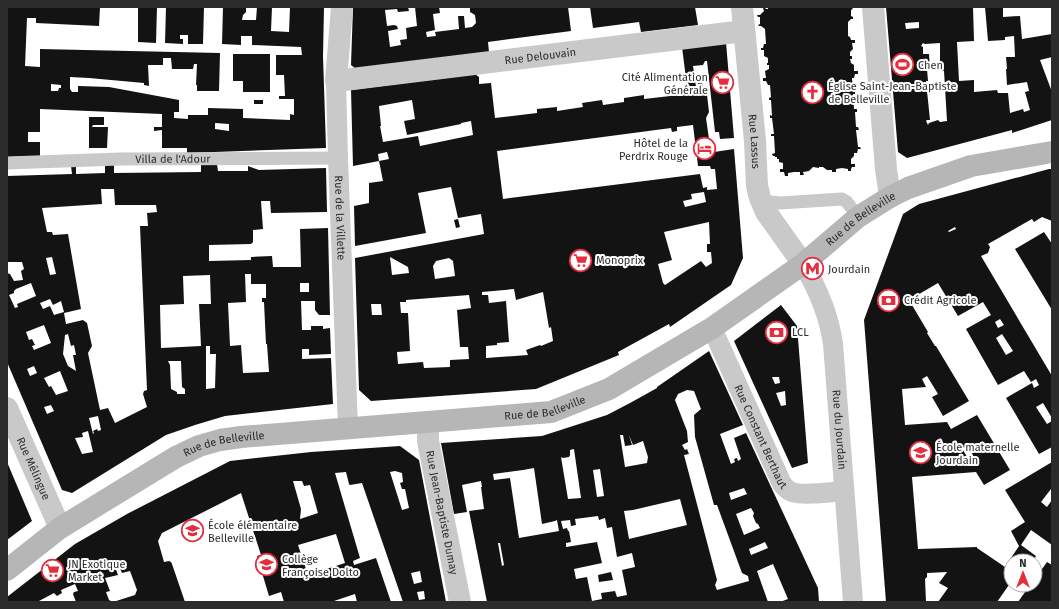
<svg xmlns="http://www.w3.org/2000/svg" width="1059" height="609" font-family="'Fira Sans',sans-serif">
<rect width="100%" height="100%" fill="#fff"/>
<!-- building -->
<path fill="#131313" fill-rule="evenodd" d="M7 7H100L99 26 36 23V18H27L25 66 40 67V49L220 53 219 91H197V85H196L197 64H194L193 69H172L171 58H163V65H148L149 86 144 85V83L89 78 70 77V89L72 92H78V86L109 87 179 100V112H174V118L188 119V115H208V108L243 109V118L290 120V114L294 115V99H279V96H285L284 75H276V55H302L301 47 252 45V36H241V45L222 44 223 7H246V12L243 15 242 20H256L257 7H272L271 31 289 32 290 7H324L323 56 326 148 187 153V148H162V130L154 131V127H162V114L40 109V132H28V142H40V156L7 157ZM51 84 61 85V88H59L58 91H51ZM215 123 229 124V131L215 129Z
M138 7H157L156 43 138 42Z
M166 7H204L203 44H188V35H180V39H183V44L165 43Z
M353 7H408L409 11 398 12 397 9 385 10 387 26 394 25 397 26 398 29 388 31 390 47 401 45 400 40 407 39 406 28 417 26 415 7H439L440 13 433 14 435 30 426 32 427 37 436 36 435 32 459 29 458 16H464L465 28 472 27 476 23 475 15 470 12V7H568L571 31 488 42 489 52 356 69 351 65Z
M590 7H695L698 25 641 32 639 22 593 28Z
M768 7H849L852 8 853 9 851 10V16L853 17V19H851L848 22V36L850 37 851 40H855V43H852L853 49 850 52V56H852V59H850L851 63 854 65V71H858V74H855L854 78H852L853 91H855V94H853L854 109H857V112H855L856 127H858L859 130H856L858 147H860L861 149H858L857 153H854V156L851 159V164H855V167H852L851 169V171H848V169L842 168 836 169V172H832V170H827L823 167H819V168L813 167 809 171 803 172 804 175H800V172H794L788 173V176H785L784 172H780V169H783V163L779 162V159H777V157H775V156H773L772 154 775 153 774 136H771V134H774L772 118H770V115L772 116 771 100H769V98L771 97 770 85H768L766 81H763V78H766L765 71 769 69V65H767V63H768V58L764 56V50H761V48H763L764 44H766L765 29 761 26H759L758 25 760 24V17H758L757 15H760L764 11 763 8H765L766 9H768Z
M886 7H973L974 41 957 42 959 81 974 80V92L997 90 998 93H1008L1010 113 1023 109 1024 112 1030 110 1025 92 1029 91 1027 82 1007 85 1006 69H1007L1006 57H1015L1014 36 1005 37V40L988 41 985 7H1003V17L1020 16 1022 39 1052 34V57L1040 60 1052 92V120L1012 133V130L907 158 898 152ZM919 22V28L906 29 905 23ZM923 43 925 44 940 43V71H944L947 121 940 122 938 120 929 123 928 125 926 121 927 120H930L926 81H928L927 69H930L929 54H923V47L921 46Z
M726 42 734 138 720 139 719 132H715L707 61H705L703 65 693 66 696 87H699L698 83H702L703 87 706 86 709 112 706 118 709 139 713 141 714 152 734 149 743 258 731 285 670 327 669 324 618 352 619 355 536 389 371 401 359 390 355 258 484 234 481 214 458 218 451 187 418 193 426 233 355 246 354 206 369 203V183L383 181 379 161 353 166 351 90 475 74 479 77V84L491 83 495 118 537 113V109L557 107V111L583 107 582 103 602 100 603 105 624 102V98L644 95V99L688 94 682 47ZM412 100 415 119 404 121 407 135 461 124V123L471 121 473 135 420 146 418 136 383 142 380 126H381L379 106ZM693 125 698 166H710L711 169H715L717 189 707 190V187L703 188 700 174 503 199 497 151 671 128 672 132 677 131V127ZM387 152 389 159 379 161 378 154ZM704 192 706 202 685 207 683 201 692 199 691 194ZM709 222 710 244H707V252H711L712 263 706 267 701 261 665 285 663 283 658 264 672 260 664 232ZM390 257 408 267 409 273 392 275ZM449 258 453 261 455 276 435 279 433 266 436 261ZM514 289 516 300 543 292 549 328 551 327 553 341 541 346 540 345 526 350 528 355 486 358V346L497 345V343L509 342 506 301 489 303 488 295H482V292ZM469 295 471 308 457 310 460 347H468L469 359 450 360V367L424 368 423 362 398 364 397 352 410 351 408 313H401L400 302H406V300ZM371 304H381L382 315H372Z
M233 54H270V92H243V81H233Z
M254 100H263V104H254Z
M89 117H104V125H93L92 127H108L107 148H89Z
M201 163 217 164 218 171H248V166L259 170 326 168 327 212 271 213 270 201H261L263 229 253 230V242L251 244 209 245V261L251 260V257L272 256 273 267H301L300 229 328 228 330 315H319L315 310V301H301L302 330H311V326H323V329L330 328 331 354 309 355V349H302V359L331 358 333 404 225 416 195 425 166 435 72 493 62 490 7 362V273L10 274 14 281 23 280 21 271 24 269 22 262H7V176L72 174 71 166 76 165V174L105 173V165H114V173L201 172ZM101 189H114L115 205H156L157 212 147 213 148 226H140L147 390 144 391 143 394 147 407 115 423 108 408 100 410 88 353 92 346 87 323 83 320 66 324 64 313 81 309 68 234 53 235 52 232H47L42 208 102 204ZM52 257 56 274 50 275 46 258ZM245 274H251V284H266V298H262V302H264L266 344H267L269 372 243 373 241 345 230 346 228 303 246 302ZM210 275 211 304H199L201 346 161 348 160 305 184 304 183 276ZM31 283 36 296 17 304 18 307 15 308 9 295 14 293V291L16 289ZM300 283H309V292H300ZM50 299 53 305 61 301 64 312 54 315 50 306 43 309 40 303ZM44 325 51 343 34 350 32 346 35 345 32 339 29 340 26 332ZM68 334 71 346 74 345 76 355H73L76 371 68 366 63 354 65 335ZM206 346H210V354H216L215 388 206 389ZM168 361H181L182 387 185 389V394H177V392L171 389 170 365ZM34 366 37 373 30 376 27 369ZM60 371 68 391 56 395 51 386 49 387 44 378ZM51 405 54 411 47 414 44 407ZM98 416 101 430 98 431 97 429 93 431 94 433 93 434 89 418ZM88 431 93 452 82 454 75 438 83 437 82 433Z
M1049 169H1052V221L1042 217 1034 222 1032 219 988 244 990 247 988 253 981 256 1052 376V418L1043 403 1036 407 1047 424 1052 421V447L1039 454 1006 398 1032 383 1034 388 1039 385 1036 379 1031 382 1024 371 998 385 966 329 991 315 983 302 958 316 938 283 909 300 928 332 927 333 935 346H936L969 401 943 416 932 397 938 394 927 376 922 379 926 387 902 389 905 425 947 422 951 429 977 415 1010 470 984 485 976 472 912 477 918 549 977 547V548L1005 567 1019 546 1011 531 1025 522 1005 490 1052 462V490L1051 489 1041 502 1047 507 1052 500V545L1031 530 1021 545 1036 556 1033 561H1011V582L997 602H938L948 588 939 583 947 572 927 573V577L925 579 926 602H886L864 320 903 214 919 204ZM955 227 956 229 949 232 948 231ZM1000 319 1004 325 998 328 995 322ZM1002 334 1013 351 1006 355 996 338ZM968 446 977 463 972 466 962 448Z
M458 219 460 227 456 228 454 220Z
M1044 232 1052 244V310L1015 249Z
M781 305 797 326 808 463 792 468 734 341ZM772 377H779L780 383 775 384ZM785 391 786 405 781 406 776 393Z
M709 351 743 425 720 434 731 464 735 462 734 459 737 458 738 461 741 459 734 438 746 433 818 588 819 602H780L788 599 773 564 757 571 768 602H487L469 511 484 509 481 487H482L481 481 462 485 467 512 454 514 441 443 542 436 607 415 630 403 657 388V387ZM687 390 694 391 701 409 694 415 695 437 714 505H717L742 573 748 576 749 581 717 590 715 585 717 580 684 455 689 454 687 449 685 450 682 445 688 442 687 431 675 400 678 394ZM620 435H623L625 446 632 445 629 435 633 445 643 441 648 457 647 463 625 467ZM574 449 581 498 568 499 561 457 563 458 569 457 570 455V450ZM534 468 542 524 555 521 557 520 559 531 519 538 510 478 494 480 493 474 523 470ZM600 469 604 496 597 497 593 470ZM744 488 747 494 731 500 729 493ZM680 499 687 525 629 539 624 511 633 510ZM751 508 754 513 753 516 756 523 758 524 760 528 744 535 736 514ZM598 516 599 520 605 518 607 528 612 527 617 557 632 553 635 567 622 570 627 595 617 597 615 591 601 593 602 599 592 601 587 577 576 579 574 569 602 563 597 542 566 547V543L571 542 569 531H568L567 528 563 529 561 521 570 520 571 526 576 525 575 519ZM765 542 768 548 751 555 749 549ZM498 543H500L504 565 502 566Z
M400 446 419 460 446 602H403L362 483 350 485 349 484 346 472 335 473 360 558 353 561 354 565 376 558 391 602H357L355 594 331 602H284L281 592 269 596 257 556 261 555 241 493 162 533 158 541 164 562 169 561 171 562 172 564 185 602H113L135 595 137 590 130 571 122 573 119 566 115 567 118 575 105 578 110 591 106 592 109 600 113 602H76L73 594 74 592 78 591 75 584 61 590 62 593 57 596 54 593 39 601 40 602H7V597L75 544 127 514 230 461 311 452ZM395 471 402 473 403 482 400 483 402 489H405L409 508 402 510 390 472ZM293 481H302L304 486 310 485 318 513 300 519 301 509ZM336 534 345 563 308 575 298 545ZM420 571 422 582 414 584 411 573ZM86 575 88 580 82 582 81 576ZM424 591 425 599 419 600 417 592Z
M7 462 32 521 7 540Z
M1047 562 1052 565V602H1018L1030 585H1035V579Z
M611 572 613 580 599 582 598 575Z"/>
<g fill="none" stroke-linecap="round" stroke-linejoin="round">
<!-- service -->
<g stroke="#c9c9c9" stroke-width="13">
<path id="s1" d="M7 163 120 159 338 158"/>
<path d="M760 198 771 202 780 203 842 199 847 202 858 217"/>
</g>
<!-- pedestrian -->
<g stroke="#c9c9c9" stroke-width="20">
<path id="s2" d="M336 81 338 158 348 428"/>
<path id="s3" d="M803 264C818 289 829 315 833 344L853 602"/>
<path id="s4" d="M712 328 782 484C785 487 788 491 792 492 802 496 832 492 844 491"/>
</g>
<!-- minor -->
<g stroke="#c9c9c9" stroke-width="22">
<path id="s5" d="M342 7 336 81 744 31"/>
<path id="s6" d="M742 7 755 141 757 186 760 198 766 212 803 264"/>
<path d="M873 7 886 169 890 197"/>
<path id="s7" d="M7 408 60 528"/>
<path id="s8" d="M428 422V441L460 602"/>
</g>
<!-- secondary -->
<path stroke="#b6b6b6" stroke-width="22" id="s9" d="M7 570 60 528 176 457 199 446 220 440 241 437 551 412 609 389 712 328 803 264 858 217 890 197 908 188 971 166 1052 152"/>
</g>
<!-- icons -->
<defs>
<symbol id="stadium-ring" viewBox="-11 -11 22 22"><circle r="9.5" fill="#fff" stroke="#e42d3d" stroke-width="1.5"/><path d="M0-5a6.5 5 0 1 0 0 10a6.5 5 0 1 0 0-10ZM-3.5-1.8h7v3.6h-7Z" fill="#e42d3d"/></symbol>
<symbol id="supermarket-ring" viewBox="-11 -11 22 22"><circle r="9.5" fill="#fff" stroke="#e42d3d" stroke-width="1.5"/><path d="M-6-5.5h2.5l.6 2H6L4.5 2H-2.5L-4.4-4H-6ZM-1.5 3.2a1.3 1.3 0 1 0 .1 0ZM3 3.2a1.3 1.3 0 1 0 .1 0Z" fill="#e42d3d"/></symbol>
<symbol id="church-ring" viewBox="-11 -11 22 22"><circle r="9.5" fill="#fff" stroke="#e42d3d" stroke-width="1.5"/><path d="M-1.2-6h2.4v3.5h3.3v2.4h-3.3V6h-2.4V-.1h-3.3v-2.4h3.3Z" fill="#e42d3d"/></symbol>
<symbol id="hotel-ring" viewBox="-11 -11 22 22"><circle r="9.5" fill="#fff" stroke="#e42d3d" stroke-width="1.5"/><path d="M-6-4.5h1.5V1H6V5H4.5V3h-9V5H-6ZM-4 0a1.8 1.8 0 1 1 3.6 0ZM.5 0V-2.5h3Q6-2.5 6 0Z" fill="#e42d3d"/></symbol>
<symbol id="metro-ring" viewBox="-11 -11 22 22"><circle r="9.5" fill="#fff" stroke="#e42d3d" stroke-width="1.5"/><path d="M-5.5 5V-5H-3L0 0L3-5H5.5V5H3V-.5L0 4L-3-.5V5Z" fill="#e42d3d"/></symbol>
<symbol id="bank-ring" viewBox="-11 -11 22 22"><circle r="9.5" fill="#fff" stroke="#e42d3d" stroke-width="1.5"/><path d="M-6-4H6V4H-6ZM0-2.3a2.3 2.3 0 1 0 0 4.6a2.3 2.3 0 1 0 0-4.6Z" fill="#e42d3d"/></symbol>
<symbol id="school-ring" viewBox="-11 -11 22 22"><circle r="9.5" fill="#fff" stroke="#e42d3d" stroke-width="1.5"/><path d="M0-5L7-2L0 1L-7-2ZM-4 1L0 2.5L4 1V4Q0 6-4 4Z" fill="#e42d3d"/></symbol>
</defs>
<g fill-rule="evenodd">
<use href="#stadium-ring" x="890" y="52" width="25" height="25"/>
<use href="#supermarket-ring" x="710" y="70" width="25" height="25"/>
<use href="#church-ring" x="800" y="80" width="25" height="25"/>
<use href="#hotel-ring" x="692" y="136" width="25" height="25"/>
<use href="#supermarket-ring" x="568" y="248" width="25" height="25"/>
<use href="#metro-ring" x="800" y="256" width="25" height="25"/>
<use href="#bank-ring" x="876" y="288" width="25" height="25"/>
<use href="#bank-ring" x="764" y="320" width="25" height="25"/>
<use href="#school-ring" x="908" y="440" width="25" height="25"/>
<use href="#school-ring" x="180" y="518" width="25" height="25"/>
<use href="#school-ring" x="254" y="552" width="25" height="25"/>
<use href="#supermarket-ring" x="40" y="558" width="25" height="25"/>
</g>
<g text-anchor="middle" stroke-width="4" stroke-linejoin="round" paint-order="stroke">
<!-- street labels -->
<g font-size="11" fill="#2c2c2c" stroke="#fff">
<text dy="4" stroke="none"><textPath href="#s5" startOffset="280">Rue Delouvain</textPath></text>
<text dy="4" stroke="none"><textPath href="#s6" startOffset="135">Rue Lassus</textPath></text>
<text dy="4" stroke="none"><textPath href="#s1" startOffset="166">Villa de l'Adour</textPath></text>
<text dy="4" stroke="none"><textPath href="#s2" startOffset="137">Rue de la Villette</textPath></text>
<text dy="4" stroke="none"><textPath href="#s9" startOffset="950">Rue de Belleville</textPath></text>
<text dy="4" stroke="none"><textPath href="#s9" startOffset="578">Rue de Belleville</textPath></text>
<text dy="4" stroke="none"><textPath href="#s3" startOffset="172">Rue du Jourdain</textPath></text>
<text dy="4" stroke="none"><textPath href="#s4" startOffset="119">Rue Constant Berthaut</textPath></text>
<text dy="4" stroke="none"><textPath href="#s9" startOffset="254">Rue de Belleville</textPath></text>
<text dy="4" stroke="none"><textPath href="#s7" startOffset="66">Rue Mélingue</textPath></text>
<text dy="4" stroke="none"><textPath href="#s8" startOffset="92">Rue Jean-Baptiste Dumay</textPath></text>
</g>
<!-- poi labels -->
<g font-size="11" fill="#2c2c2c" stroke="#fff" text-anchor="start">
<text x="918" y="69">Chen</text>
<text x="708" y="81" text-anchor="end">Cité Alimentation<tspan x="708" dy="13">Générale</tspan></text>
<text x="828" y="90">Église Saint-Jean-Baptiste<tspan x="828" dy="13">de Belleville</tspan></text>
<text x="688" y="147" text-anchor="end">Hôtel de la<tspan x="688" dy="13">Perdrix Rouge</tspan></text>
<text x="596" y="264">Monoprix</text>
<text x="828" y="273">Jourdain</text>
<text x="904" y="304">Crédit Agricole</text>
<text x="792" y="336">LCL</text>
<text x="936" y="451">École maternelle<tspan x="936" dy="13">Jourdain</tspan></text>
<text x="208" y="529">École élémentaire<tspan x="208" dy="13">Belleville</tspan></text>
<text x="282" y="563">Collège<tspan x="282" dy="13">Françoise Dolto</tspan></text>
<text x="68" y="568">JN Exotique<tspan x="68" dy="13">Market</tspan></text>
</g>
</g>
<!-- border -->
<rect width="1059" height="609" fill="none" stroke="#2c2c2c" stroke-width="16"/>
<!-- north arrow -->
<g transform="translate(1023 573)"><circle r="19" fill="#ffffff" stroke="#ababab"/>
<path d="M0-3L7 15L0 10L-7 15Z" fill="#e42d3d"/>
<text y="-6" font-size="11" font-weight="bold" text-anchor="middle" fill="#2c2c2c">N</text>
</g>
</svg>
